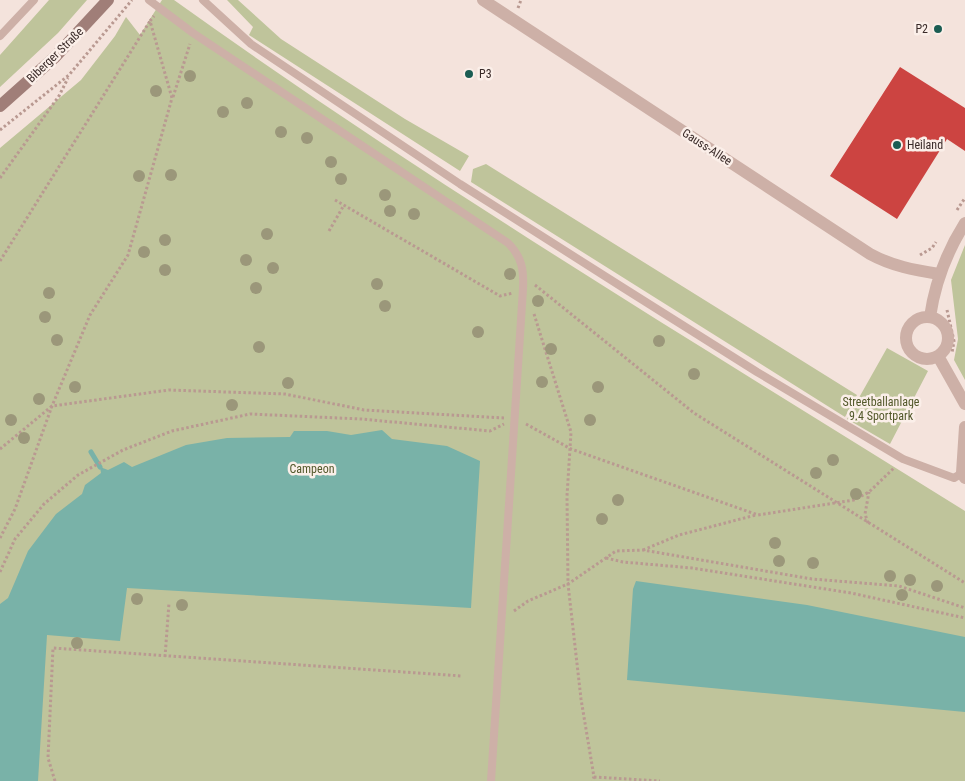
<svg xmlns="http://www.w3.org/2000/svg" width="965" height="781" font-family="'Roboto Condensed',sans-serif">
<rect width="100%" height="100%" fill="#f4e3dc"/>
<!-- green -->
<path fill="#bfc49b" d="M49 0H87L58 33 0 87V55Z
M162 0H174C429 183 699 345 965 511V781H0V148L81 80 115 36 126 17 140 35Z
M227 0H238L281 39 405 119 469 156 460 171 249 35 253 27Z
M486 164 857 395 845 417 471 182 473 169Z
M965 245V380L954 360 958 339 951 280Z
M887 348 928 371 890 444 847 419Z"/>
<!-- water -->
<path fill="#79b2a8" d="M382 430 392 439 447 446 480 461 471 608 127 588 120 641 47 635 38 781H0V604L8 598 28 551 56 514 82 494 85 485 101 473 100 467 108 470 124 462 132 467 186 445 227 438 290 437 294 431H327L351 435Z
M636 581 807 605 965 637V712L627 680 633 589Z"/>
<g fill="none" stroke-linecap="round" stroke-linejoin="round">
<!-- stream -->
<path stroke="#79b2a8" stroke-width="5" d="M91 452 100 467"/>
</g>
<!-- building -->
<path fill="#cc4441" d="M900 67 965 108V151L947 139 897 219 830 176Z"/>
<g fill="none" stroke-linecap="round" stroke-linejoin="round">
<!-- path -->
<path stroke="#b99991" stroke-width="3" stroke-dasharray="2.5 2.5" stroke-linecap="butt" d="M518 8 521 0
M173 97 190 44
M0 130 69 75 132 0
M0 178 59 96 68 78
M335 200 500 296 513 293
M957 210 965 198
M329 231 344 205
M920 255 932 248 936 242
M0 261 150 21
M535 285 694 413 965 583
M947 310 954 341 952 353
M534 314 571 432 567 496 568 584 581 699 594 777 592 781
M526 424 571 449 758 515 854 500 869 492 894 468
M0 449 52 406 169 390 285 394 364 410 504 418
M868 523 865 514 869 492
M0 538 15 509 52 406 90 315 128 255 172 98 150 21 154 16
M643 550 679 535 756 515
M606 558 623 562 692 568 851 593 965 618
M0 572 15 539 44 504 78 475 123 450 172 431 250 414 361 419 490 431 504 424
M514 611 528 601 568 584 616 551 643 550 812 579 899 586 965 608
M165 657 169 603
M594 777 660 781
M55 781 48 758 53 648 462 676"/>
<!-- lane -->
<path stroke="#cdb0a7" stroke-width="8" d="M149 0 193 33 508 243C522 257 524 270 523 289L491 781
M203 0 251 44 460 184 622 287 757 372 903 459 954 478 962 473
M0 36 34 0"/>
<!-- street -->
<path stroke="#cdb0a7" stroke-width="12" d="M483 0 870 254C892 266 914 270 939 274
M930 317C935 282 946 253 965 223
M906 338a21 21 0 1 1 42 0a21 21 0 1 1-42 0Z
M938 356 965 404
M965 427 962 473 965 478"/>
<!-- secondary -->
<path stroke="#a07e78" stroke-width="12" d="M0 106 55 57 108 0"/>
</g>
<!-- trees -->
<g fill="#9b977a">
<circle cx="190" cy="76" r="6"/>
<circle cx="156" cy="91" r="6"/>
<circle cx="247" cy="103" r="6"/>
<circle cx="223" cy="112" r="6"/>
<circle cx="281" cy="132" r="6"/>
<circle cx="307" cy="138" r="6"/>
<circle cx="331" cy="162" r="6"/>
<circle cx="171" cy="175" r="6"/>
<circle cx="139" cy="176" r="6"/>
<circle cx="341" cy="179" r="6"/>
<circle cx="385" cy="195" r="6"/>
<circle cx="390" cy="211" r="6"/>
<circle cx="414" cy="214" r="6"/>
<circle cx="267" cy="234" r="6"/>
<circle cx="165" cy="240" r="6"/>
<circle cx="144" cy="252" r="6"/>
<circle cx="246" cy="260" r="6"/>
<circle cx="273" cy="268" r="6"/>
<circle cx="165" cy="270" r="6"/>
<circle cx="510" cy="274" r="6"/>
<circle cx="377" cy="284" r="6"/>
<circle cx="256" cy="288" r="6"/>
<circle cx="49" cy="293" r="6"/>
<circle cx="538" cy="301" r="6"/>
<circle cx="385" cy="306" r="6"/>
<circle cx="45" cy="317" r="6"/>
<circle cx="478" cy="332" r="6"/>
<circle cx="57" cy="340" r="6"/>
<circle cx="659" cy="341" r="6"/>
<circle cx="259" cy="347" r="6"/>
<circle cx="551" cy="349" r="6"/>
<circle cx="694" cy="374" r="6"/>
<circle cx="542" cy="382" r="6"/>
<circle cx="288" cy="383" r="6"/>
<circle cx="75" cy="387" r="6"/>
<circle cx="598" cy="387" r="6"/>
<circle cx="39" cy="399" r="6"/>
<circle cx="232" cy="405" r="6"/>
<circle cx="11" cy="420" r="6"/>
<circle cx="590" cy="420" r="6"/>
<circle cx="24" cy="438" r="6"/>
<circle cx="833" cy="460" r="6"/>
<circle cx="816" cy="473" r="6"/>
<circle cx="856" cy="494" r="6"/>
<circle cx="618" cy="500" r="6"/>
<circle cx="602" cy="519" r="6"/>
<circle cx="775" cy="543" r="6"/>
<circle cx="779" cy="561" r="6"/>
<circle cx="813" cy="563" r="6"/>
<circle cx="890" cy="576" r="6"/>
<circle cx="910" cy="580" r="6"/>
<circle cx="937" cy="586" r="6"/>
<circle cx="902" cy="595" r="6"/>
<circle cx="137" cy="599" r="6"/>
<circle cx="182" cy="605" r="6"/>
<circle cx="77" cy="643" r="6"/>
</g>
<!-- markers -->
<g fill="#1b5d53" stroke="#fbefe9" stroke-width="2">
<circle cx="938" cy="29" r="5"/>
<circle cx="469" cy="74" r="5"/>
<circle cx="897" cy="145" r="5"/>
</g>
<g text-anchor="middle" stroke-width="5" stroke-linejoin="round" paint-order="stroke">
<!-- poi labels -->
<g font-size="12" fill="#392a28" stroke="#fbefe9" text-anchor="start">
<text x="928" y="33" text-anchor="end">P2</text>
<text x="479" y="78">P3</text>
<text x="907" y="149">Heiland</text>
</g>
<!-- street labels -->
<g font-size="12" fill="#392a28" stroke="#fbefe9">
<text transform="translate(55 55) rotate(-44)" y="4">Biberger Straße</text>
<text transform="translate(707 147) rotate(33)" y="4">Gauss-Allee</text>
</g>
<!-- park labels -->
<g font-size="12" fill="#52582a" stroke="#fbefe9">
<text x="881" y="406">Streetballanlage<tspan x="881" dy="14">9.4 Sportpark</tspan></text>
<text x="312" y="473">Campeon</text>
</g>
</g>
</svg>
